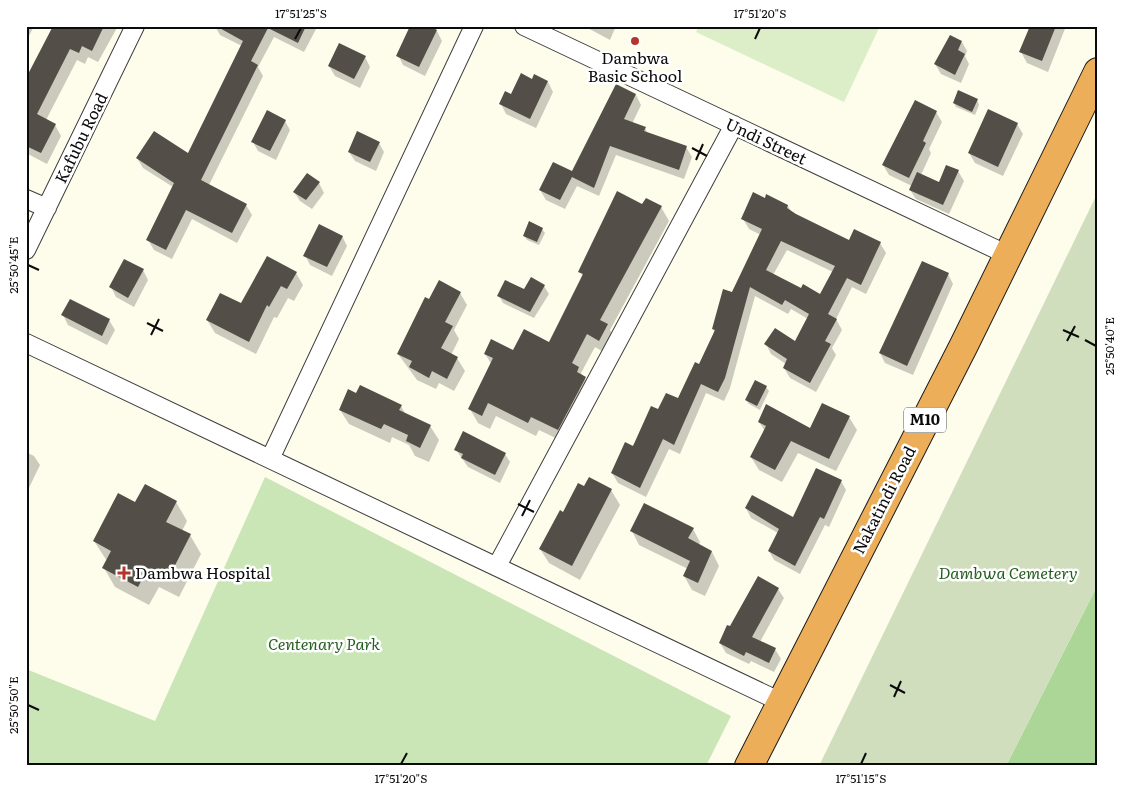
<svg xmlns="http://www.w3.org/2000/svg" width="1124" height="792" font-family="Literata,serif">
<rect width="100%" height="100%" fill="#fefdeb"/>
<!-- green -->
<path fill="#cae6b7" d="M265 477 731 716 706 766H26V669L155 721Z"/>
<!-- forest -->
<path fill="#acd697" d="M1098 584V766H1006Z"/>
<!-- cemetery -->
<path fill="#d0debe" d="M1098 192V584L1006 766H819Z"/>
<!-- pitch -->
<path fill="#dceec8" d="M699 26H880L844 102 696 32Z"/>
<!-- shadow -->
<path fill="#0003" fill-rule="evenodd" d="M26 26H34L26 42Z
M54 26H118L98 62 88 57 85 64 77 60 46 120 55 125 61 136 47 164 26 153V81Z
M215 26H315L316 29 304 52 274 37 258 67 263 76 209 185 246 205 252 215 237 243 192 219 172 259 154 250 148 240 173 187 143 168 137 158 189 155 242 46 220 35Z
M584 26H616L610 40Z
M1031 26H1066L1048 72 1027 63 1021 52Z
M437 31 442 41 425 76 403 65 398 55Z
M962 42 967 51 965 56 969 64 961 83 941 74 935 64Z
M365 57 370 67 360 88 335 76 329 66Z
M535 76 548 82 553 92 536 128 506 114 501 104 532 80Z
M617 86 636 95 641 105 632 124 645 128 648 134 686 147 692 157 684 179 616 155 599 196 577 186 565 209 546 200 540 190 573 173Z
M977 100 979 105 975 115 956 107 954 103Z
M936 112 942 122 929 149 931 153 921 175 939 184 958 171 964 181 949 214 916 199 910 190 912 186 889 175 883 165Z
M285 121 290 130 276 160 258 151 253 142Z
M1017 124 1023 134 1003 176 975 163 969 153Z
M379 143 384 152 376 171 355 161 349 152Z
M319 183 324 193 312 209 300 201 294 192Z
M765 200 788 206 792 213 849 242 854 231 880 243 886 253 866 294 852 287 836 319 842 330 832 348 836 355 816 392 790 378 784 368 786 364 771 354 766 344 796 343 808 319 791 309 788 314 755 296 730 388 724 401 706 393 680 454 669 449 646 497 618 483 612 473 659 411 678 400 700 365 715 333 713 329 761 235 749 229 743 219ZM787 250 833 272 821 295 801 290 773 275Z
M643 206 661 207 669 221 610 330 615 339 607 354 595 347 581 373 594 392 566 443 539 430 536 436 496 416 490 429 478 423 470 409 492 365 485 354 513 352 550 343 583 277 580 271Z
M542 229 545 233 539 245 527 240 524 235Z
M342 236 347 246 332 276 310 265 305 255Z
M143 270 148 280 134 307 116 297 111 287Z
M296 273 303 285 294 301 288 298 277 318 274 317 256 354 215 333 207 320 241 305Z
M948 274 953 284 913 375 885 363 880 353Z
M544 286 549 294 534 318 503 303 499 296Z
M460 293 467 305 454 330 459 339 451 355 457 358 465 371 454 391 439 383 436 389 417 380 398 354 429 300Z
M63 315 109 320 115 330 107 345 68 325Z
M766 387 769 391 760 410 749 404 746 400Z
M357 394 401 406 406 415 430 426 439 440 429 462 415 456 409 445 392 437 390 443 349 424 340 410Z
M849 417 857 430 836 471 798 453 782 482 759 470 751 457 765 431 759 422 810 430Z
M456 450 505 454 510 462 500 483 468 467Z
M26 452 34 456 40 465 26 494Z
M841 481 846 490 829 527 825 525 800 574 774 560 769 551 778 533 751 518 746 508 794 518Z
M584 488 611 490 620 505 580 580 549 563 540 549 564 513Z
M176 502 187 521 182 531 190 535 201 554 179 597 159 587 149 605 115 587 104 568 107 561 94 541Z
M693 529 700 542 699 545 712 552 719 566 705 596 692 590 684 576 688 569 639 545 632 531Z
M778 589 784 598 760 642 775 649 781 659 774 672 751 661 749 664 726 653 720 643 730 628Z"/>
<!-- building -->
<path fill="#534e48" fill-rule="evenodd" d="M53 26H104L92 51 82 46 79 53 70 49 37 114 56 124 41 153 26 146V78Z
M216 26H306L298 43 268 28 251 61 258 65 201 180 247 204 232 233 186 210 166 250 146 240 174 183 136 158 154 131 188 153 243 41Z
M410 26H430L437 30 419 67 396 56Z
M1030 26H1056L1042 61 1019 52Z
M950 35 962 41 958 50 965 54 955 75 934 64Z
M339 43 366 56 354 79 328 66Z
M521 73 532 79 534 74 548 81 530 119 499 104 505 91 511 94Z
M616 84 636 94 624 119 646 127 644 131 687 146 679 170 610 146 594 188 572 177 560 200 539 190 553 162 572 171Z
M958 90 978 99 972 112 953 103Z
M915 100 937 111 923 141 926 143 909 178 882 165Z
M988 109 1018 123 998 167 968 153Z
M267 110 286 120 270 151 251 142Z
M357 131 380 142 370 162 348 152Z
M946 165 959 170 943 205 909 190 917 172 939 182Z
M307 173 320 182 306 200 293 192Z
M617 191 642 204 646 198 662 206 600 320 608 324 599 341 587 334 572 363 579 367 577 372 586 377 558 430 531 417 528 423 488 403 482 416 468 409 493 358 484 354 491 339 513 350 524 329 549 342 583 274 578 272Z
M753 192 765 198 766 194 788 205 787 208 796 214 849 240 854 229 881 242 861 285 847 278 828 314 837 319 825 341 831 344 810 383 783 368 787 359 764 344 775 328 795 341 809 314 785 300 782 305 750 287 725 378 718 392 701 384 674 445 663 439 640 488 611 473 625 442 633 446 651 406 658 409 666 393 678 398 695 362 699 364 715 330 712 329 723 289 732 292 762 229 741 219ZM781 241 835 266 820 294 803 284 801 288 766 270Z
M529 221 543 228 537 242 523 236Z
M319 224 343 236 327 267 303 256Z
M267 256 297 272 287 289 281 286 269 307 267 305 249 342 206 320 220 293 241 303Z
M124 259 144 269 128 298 109 287Z
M922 261 949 273 907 366 879 353Z
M531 277 545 285 530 312 497 296 505 280 524 289Z
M439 280 461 292 445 322 453 326 441 348 458 357 447 379 432 371 429 378 409 367 412 361 397 354 425 297 429 299Z
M70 299 110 319 102 336 61 315Z
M755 380 767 386 757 406 745 400Z
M360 385 402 405 399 410 431 425 420 448 406 441 408 435 384 424 381 429 339 410 348 389 356 393Z
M822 403 850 416 829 459 791 441 775 470 750 457 766 426 758 422 766 404 810 428Z
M463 431 506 453 495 475 461 458 463 454 454 450Z
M816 468 842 480 824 519 820 517 795 566 768 551 779 529 745 508 752 495 793 517Z
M589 477 612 489 572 566 539 549 560 510 563 512 578 483 584 486Z
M145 484 177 501 166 522 191 534 168 579 148 568 138 587 102 568 111 551 93 541 118 493 135 502Z
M644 503 694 528 688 538 712 551 698 583 683 576 690 561 630 531Z
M758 576 779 588 752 637 776 648 769 663 746 652 744 656 719 643 727 625 730 626Z"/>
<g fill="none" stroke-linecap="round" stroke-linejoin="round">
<defs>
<path id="street" d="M524 26 1008 255
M26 199 47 208
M26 250 135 26
M26 343 781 702
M270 459 474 26
M497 566 734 125"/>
<path id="highway" d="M749 766 964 345 1098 72"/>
</defs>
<!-- street casing -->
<use href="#street" stroke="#3e3e3e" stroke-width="20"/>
<!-- highway casing -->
<use href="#highway" stroke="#1c1c1c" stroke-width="30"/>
<!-- street -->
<use href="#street" stroke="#fff" stroke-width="18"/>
<!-- highway -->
<use href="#highway" stroke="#edae5a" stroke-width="28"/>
</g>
<!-- ticks -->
<path fill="none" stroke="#0b0b0b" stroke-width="2" d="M295 39 301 28M755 39 760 28M692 148 707 156M696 160 703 144M28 265 39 270M147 323 163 331M1063 330 1079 337M151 335 159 319M1085 340 1096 346M1067 341 1075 326M518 504 534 512M522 516 530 500M890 685 905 693M894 697 901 681M28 705 39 710M401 764 407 753M861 764 866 753"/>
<!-- markers -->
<g fill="#b4352b" stroke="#fff" stroke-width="2">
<circle cx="635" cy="41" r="5"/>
<path d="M121.5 565.5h5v5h5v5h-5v5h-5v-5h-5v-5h5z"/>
</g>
<g text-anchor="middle" stroke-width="5" stroke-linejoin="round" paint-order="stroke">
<!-- shield labels -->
<rect fill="#fff" stroke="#545454" stroke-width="1" x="904" y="407.5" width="42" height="25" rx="4"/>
<g font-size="15" font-weight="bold" fill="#0b0b0b">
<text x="925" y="425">M10</text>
</g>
<!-- poi labels -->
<g font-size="16" fill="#0b0b0b" stroke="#fff">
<text x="635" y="64">Dambwa<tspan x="635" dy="18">Basic School</tspan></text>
<text x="135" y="579" text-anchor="start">Dambwa Hospital</text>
</g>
<!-- street labels -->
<g font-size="16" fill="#0b0b0b" stroke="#fff">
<text transform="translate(81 138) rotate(-64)" y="6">Kafubu Road</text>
<text transform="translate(766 141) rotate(25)" y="6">Undi Street</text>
<text transform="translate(884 500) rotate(-63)" y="6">Nakatindi Road</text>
</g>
<!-- park labels -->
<g font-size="16" font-style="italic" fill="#255f20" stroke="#fff">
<text x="1008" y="579">Dambwa Cemetery</text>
<text x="324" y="650">Centenary Park</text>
</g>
</g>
<!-- border -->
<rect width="1124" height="792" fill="none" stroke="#ffffff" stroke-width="55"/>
<rect x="28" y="28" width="1068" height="736" fill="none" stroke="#0b0b0b" stroke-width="2"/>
<g font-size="12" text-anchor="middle" fill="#0b0b0b">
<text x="301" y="18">17°51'25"S</text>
<text x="760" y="18">17°51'20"S</text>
<text transform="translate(14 265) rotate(-90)" y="4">25°50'45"E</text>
<text transform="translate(1110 346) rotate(-90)" y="4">25°50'40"E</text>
<text transform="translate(14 705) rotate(-90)" y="4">25°50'50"E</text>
<text x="401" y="783">17°51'20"S</text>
<text x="861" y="783">17°51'15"S</text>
</g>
</svg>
